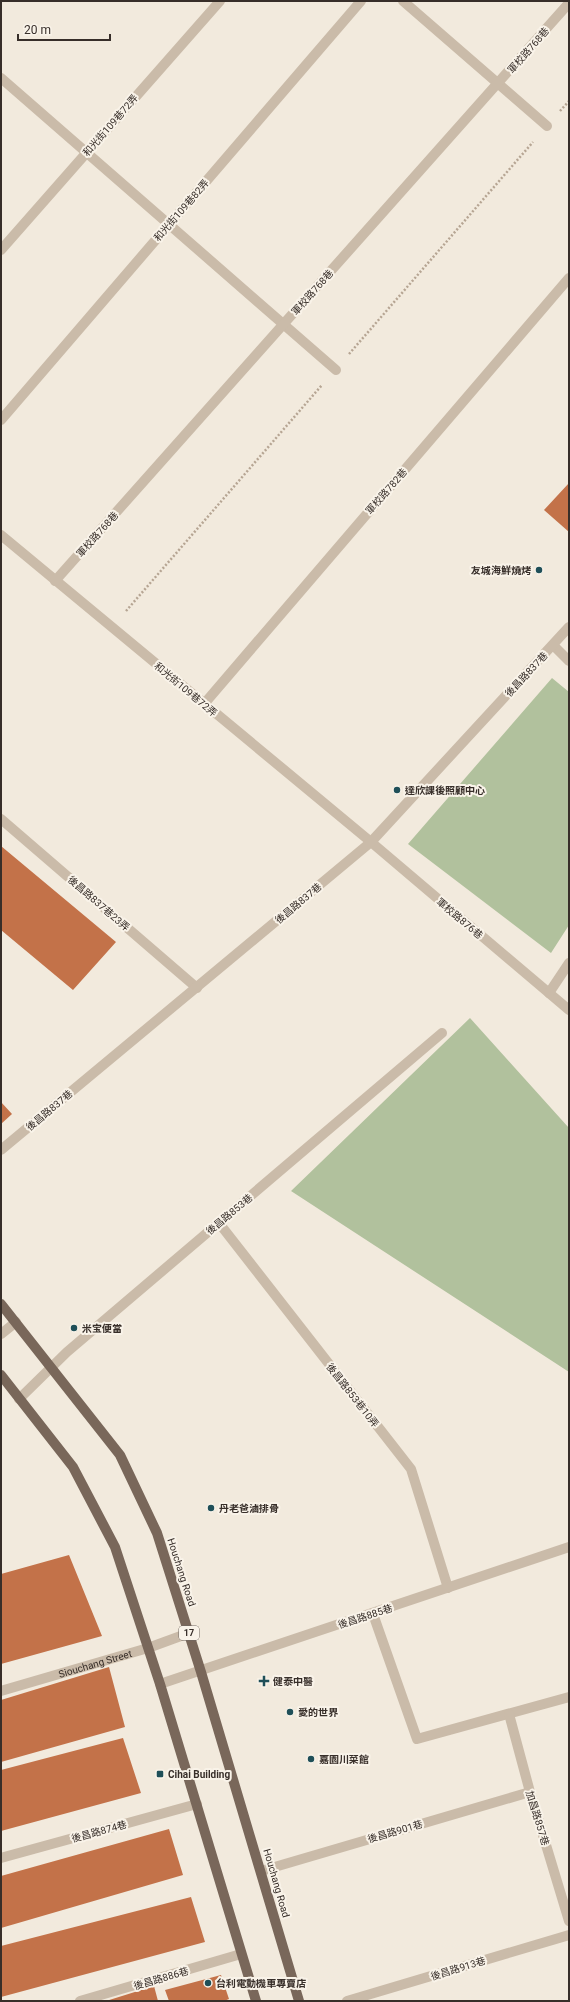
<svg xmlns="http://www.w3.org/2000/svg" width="570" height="2002" font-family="Roboto,'Noto Sans TC',sans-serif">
<rect width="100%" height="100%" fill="#f2eadd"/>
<!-- green -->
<path fill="#b1c19d" d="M552 678 569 692V925L551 953 408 844Z
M470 1018 569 1128V1372L291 1191Z"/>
<!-- building -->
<path fill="#c37249" d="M569 483V532L544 510Z
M1 846 116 942 73 990 1 930Z
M1 1102 12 1114 1 1124Z
M69 1555 102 1636 1 1664V1574Z
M109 1667 125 1727 1 1762V1700Z
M123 1738 141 1793 1 1831V1770Z
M169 1829 183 1875 1 1928V1876Z
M191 1897 205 1942 1 1997V1946Z
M221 1975 229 1999 224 2001H169L165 1990Z
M154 1986 158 2001H106Z"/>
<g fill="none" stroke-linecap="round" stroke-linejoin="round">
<!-- path -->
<path stroke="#b6a593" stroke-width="2.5" stroke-dasharray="2 2" stroke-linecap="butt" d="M560 111 569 101
M349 354 533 142
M126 611 322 385"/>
<!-- service -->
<g stroke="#cabba9" stroke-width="10">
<path d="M403 1 547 126"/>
<path d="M1 78 336 370"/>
<path d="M1 250 220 1"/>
<path d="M1 420 361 1"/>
<path d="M1 535 371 842 569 1010"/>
<path d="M55 581 569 3"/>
<path d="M553 645 569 661"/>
<path d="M204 704 569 278"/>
<path d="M1 819 197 988"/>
<path d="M549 993 569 963"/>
<path d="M1 1150 371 842 569 627"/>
<path d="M219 1223 411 1469 448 1588"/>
<path d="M1 1334 16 1322"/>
<path d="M19 1399 67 1352 442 1033"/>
<path d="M373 1614 417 1739 569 1697"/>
<path d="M160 1684 569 1547"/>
<path id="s1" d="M1 1691 148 1648 189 1633"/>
<path d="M509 1714 530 1792 569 1921"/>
<path d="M1 1858 197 1804"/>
<path d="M261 1871 530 1792"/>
<path d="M80 2001 241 1954"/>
<path d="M347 2001 569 1935"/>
</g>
<!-- primary -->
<path stroke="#79675a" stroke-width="10" d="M1 1304 120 1455 157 1533 201 1672 299 2001
M1 1375 73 1467 115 1547 160 1684 256 2001"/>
</g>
<!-- markers -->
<g fill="#1f4f58" stroke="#f9f3e9" stroke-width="1.5">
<circle cx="539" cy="570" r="4"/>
<circle cx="397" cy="790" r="4"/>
<circle cx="74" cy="1328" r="4"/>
<circle cx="211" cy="1508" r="4"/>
<path d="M262 1675h4v4h4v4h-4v4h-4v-4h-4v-4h4z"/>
<circle cx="290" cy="1712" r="4"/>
<circle cx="311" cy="1759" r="4"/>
<rect x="156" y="1770" width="8" height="8" rx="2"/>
<circle cx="208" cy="1983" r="4"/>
</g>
<g text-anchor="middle" stroke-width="4" stroke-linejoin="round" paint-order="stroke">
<!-- shield labels -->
<rect fill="#f9f3e9" stroke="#716963" stroke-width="1" x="179" y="1626" width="20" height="14" rx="3"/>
<g font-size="9" font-weight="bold" fill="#372e29">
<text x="189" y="1636">17</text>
</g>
<!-- street labels -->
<g font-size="10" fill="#372e29" stroke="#f9f3e9">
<text transform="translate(528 50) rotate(-49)" y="4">軍校路768巷</text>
<text transform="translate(110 125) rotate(-49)" y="4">和光街109巷72弄</text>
<text transform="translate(181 210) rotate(-49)" y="4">和光街109巷82弄</text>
<text transform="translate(312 292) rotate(-48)" y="4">軍校路768巷</text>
<text transform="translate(386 491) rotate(-49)" y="4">軍校路782巷</text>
<text transform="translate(97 534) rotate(-48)" y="4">軍校路768巷</text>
<text transform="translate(526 674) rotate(-47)" y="4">後昌路837巷</text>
<text transform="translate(186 689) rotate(40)" y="4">和光街109巷72弄</text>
<text transform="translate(99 903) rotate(41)" y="4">後昌路837巷23弄</text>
<text transform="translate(298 903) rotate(-40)" y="4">後昌路837巷</text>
<text transform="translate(460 918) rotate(40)" y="4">軍校路876巷</text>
<text transform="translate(49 1110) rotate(-40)" y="4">後昌路837巷</text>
<text transform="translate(229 1214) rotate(-40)" y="4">後昌路853巷</text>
<text transform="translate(353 1395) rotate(52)" y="4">後昌路853巷10弄</text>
<text transform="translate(182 1572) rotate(72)" y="4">Houchang Road</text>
<text transform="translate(365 1616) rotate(-18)" y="4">後昌路885巷</text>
<text dy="4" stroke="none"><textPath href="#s1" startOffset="98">Siouchang Street</textPath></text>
<text transform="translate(538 1818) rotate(73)" y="4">加昌路857巷</text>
<text transform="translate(99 1831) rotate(-15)" y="4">後昌路874巷</text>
<text transform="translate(395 1831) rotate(-16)" y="4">後昌路901巷</text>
<text transform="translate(277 1883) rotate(74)" y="4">Houchang Road</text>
<text transform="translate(458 1968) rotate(-17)" y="4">後昌路913巷</text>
<text transform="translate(161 1978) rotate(-16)" y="4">後昌路886巷</text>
</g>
<!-- poi labels -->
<g font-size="10" font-weight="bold" fill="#372e29" stroke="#f9f3e9" text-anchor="start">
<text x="531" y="574" text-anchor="end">友城海鮮燒烤</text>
<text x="405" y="794">達欣課後照顧中心</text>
<text x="82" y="1332">米宝便當</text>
<text x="219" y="1512">丹老爸滷排骨</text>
<text x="273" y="1685">健泰中醫</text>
<text x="298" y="1716">愛的世界</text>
<text x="319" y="1763">嘉園川菜館</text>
<text x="168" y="1778">Cihai Building</text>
<text x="216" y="1987">台利電動機車專賣店</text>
</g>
</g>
<!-- border -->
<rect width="570" height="2002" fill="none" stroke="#372e29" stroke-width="4"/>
<!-- scale -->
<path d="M18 34v6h92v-6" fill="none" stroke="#372e29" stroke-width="2"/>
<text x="24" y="34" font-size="12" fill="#372e29" stroke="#f9f3e9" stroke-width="3" paint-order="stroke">20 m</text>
</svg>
